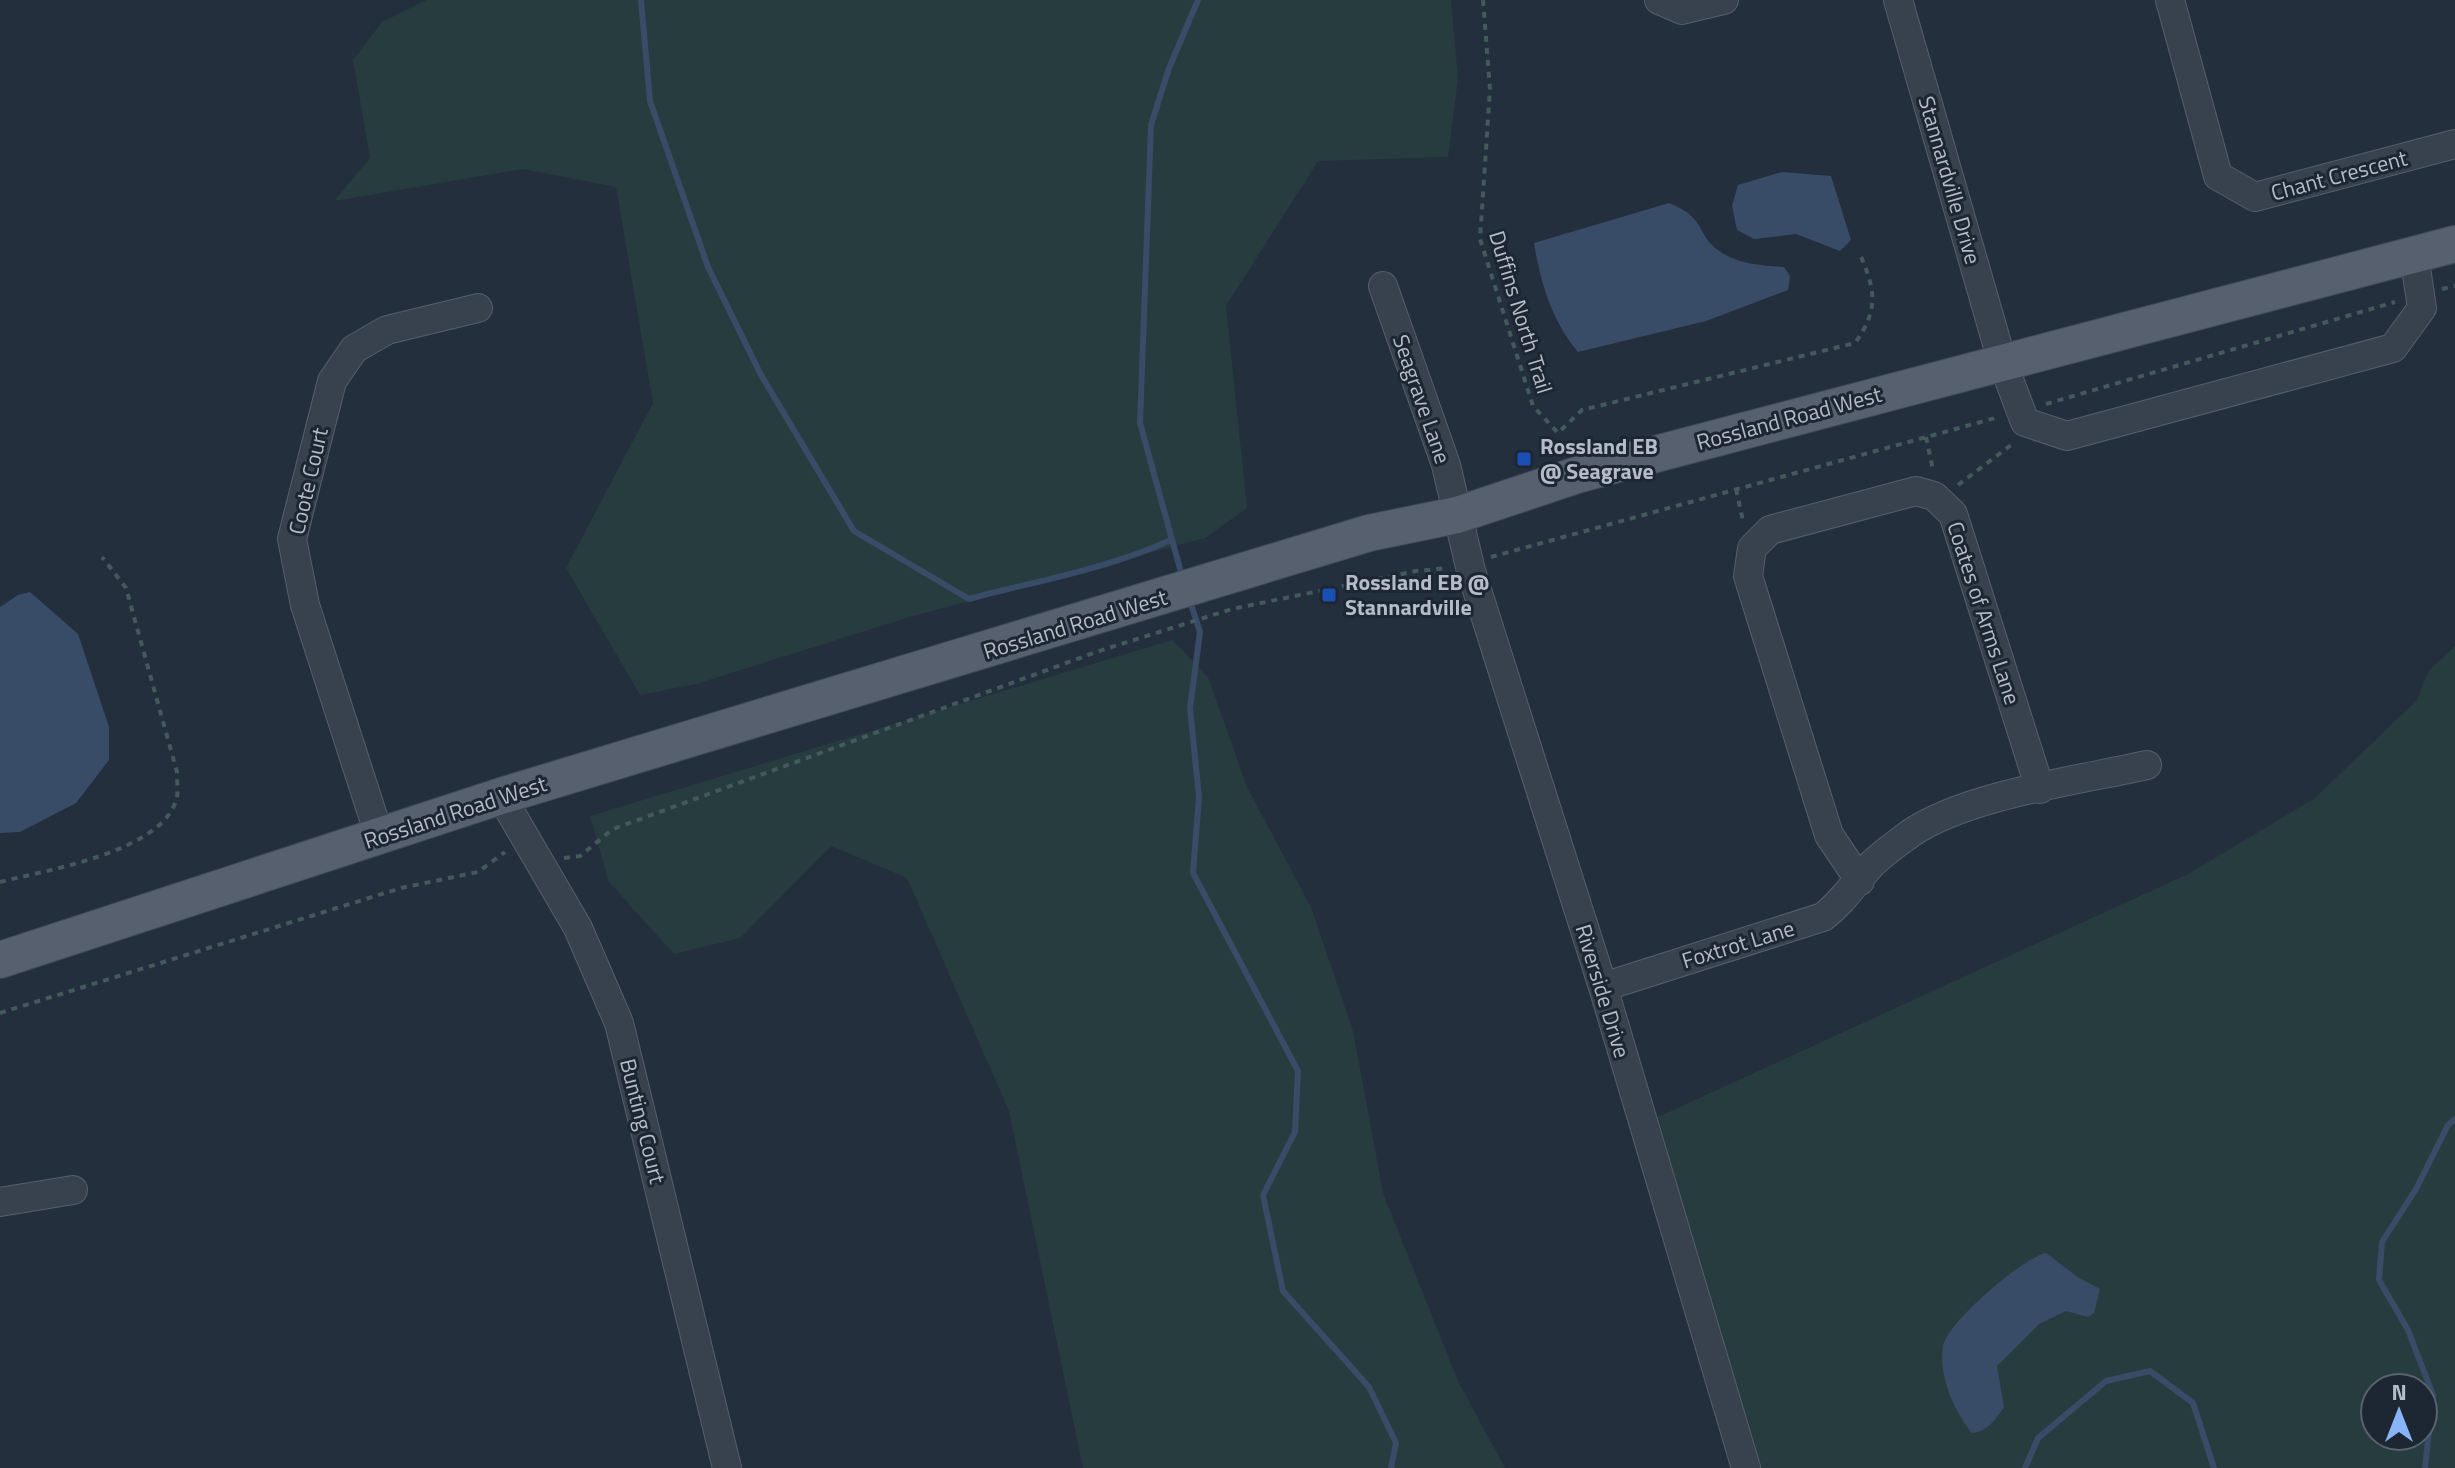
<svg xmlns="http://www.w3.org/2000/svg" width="2455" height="1468" font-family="'Titillium Web',sans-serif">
<rect width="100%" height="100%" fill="#242f3e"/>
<!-- green -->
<path fill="#263c3f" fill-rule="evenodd" d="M427 0H1451L1458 78 1448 157 1318 161 1226 306 1247 508 1205 538 913 616 696 684 640 695 566 568 653 403 616 187 523 169 334 201 370 158 353 60 382 22Z
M1172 640 1208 677 1247 787 1311 907 1353 1031 1383 1193 1458 1381 1505 1468H1083L1009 1111 907 878 831 846 740 938 674 954 609 882 590 816Z
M2455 646V1468H1760L1647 1122 2188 874 2315 798 2417 700 2428 672ZM2375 1388H2423V1436H2375Z"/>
<!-- water -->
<path fill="#394c67" d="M1782 172 1831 176 1851 240 1840 251 1796 234 1754 239 1737 230 1732 206 1738 185Z
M1669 203C1706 217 1696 234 1718 250 1736 264 1763 266 1784 267L1790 276 1788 290 1706 321 1578 352C1551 319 1541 284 1534 243Z
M30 592 78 634 109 727V760L76 803 20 832 0 833V607L18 595Z
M2046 1253 2079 1278 2100 1289 2094 1313 2088 1317 2066 1311 2039 1324 1997 1366 2004 1407C1996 1419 1987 1432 1972 1433 1954 1412 1938 1374 1943 1346 1947 1323 2022 1258 2046 1253Z"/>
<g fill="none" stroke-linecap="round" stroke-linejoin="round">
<!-- stream -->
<path stroke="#394c67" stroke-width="6" d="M641 0 650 101 708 267 761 375 854 531 969 599C1036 581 1107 569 1171 540
M1182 576 1140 423 1151 125 1169 68 1198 0
M1189 598 1200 632 1190 708 1199 797 1193 873 1298 1071 1295 1132 1263 1195 1283 1291 1369 1387 1396 1443 1391 1468
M2025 1468 2038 1438 2106 1381 2150 1371 2193 1403 2214 1468
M2425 1468 2433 1395 2408 1330 2379 1280 2382 1242 2416 1189 2448 1125 2455 1119"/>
<defs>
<path id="minor" d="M1659 0 1682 10 1724 0
M1898 0 2002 361 2025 422 2067 436 2393 348 2422 308 2414 255
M2170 0 2218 176 2255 197 2455 144
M1383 286 1446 465 1471 571 1603 987 1746 1468
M501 796 578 928 619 1023 727 1468
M379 835 305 605 292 539 332 381 354 349 387 330 478 308
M1860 881 1829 835 1748 576 1752 548 1770 530 1916 491 1934 496 1953 514 2040 789
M1603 987 1823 917C1844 901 1855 882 1872 864 1883 853 1899 842 1911 833 1967 795 2080 780 2147 765
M0 1202 73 1190"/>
<path id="major" d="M0 960 501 796 1369 533 1457 515 1580 474 2455 244"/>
</defs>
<!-- minor casing -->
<use href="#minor" stroke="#565f6c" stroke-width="30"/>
<!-- major casing -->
<use href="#major" stroke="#414a57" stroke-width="38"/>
<!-- path -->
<path stroke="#44595c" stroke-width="4" stroke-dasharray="6 6" stroke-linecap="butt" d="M1483 0 1490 89 1480 239 1533 406 1558 433 1582 410 1855 343C1880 308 1875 289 1859 252
M2442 289 2455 286
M2046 404 2395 302
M1926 437 1933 470
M1958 485 2015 442
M1736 489 1743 521
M1491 557 1999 417
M564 858 580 856 613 829 1099 651 1232 609 1416 571 1448 568
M0 882C46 870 165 852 177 797 178 790 177 780 177 772L126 588 102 557
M0 1013 401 888 478 872 505 852"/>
<!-- minor -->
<use href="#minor" stroke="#38414e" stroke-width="28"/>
<!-- major -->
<use href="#major" stroke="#56606e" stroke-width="36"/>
</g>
<!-- markers -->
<g fill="#1a4fb4" stroke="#1d2633" stroke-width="3">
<rect x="1516" y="451" width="16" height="16" rx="4"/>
<rect x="1321" y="587" width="16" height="16" rx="4"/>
</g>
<g text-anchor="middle" stroke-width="6" stroke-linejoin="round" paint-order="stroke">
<!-- street labels -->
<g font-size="22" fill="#b4bcc9" stroke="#1d2633">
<text transform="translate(2339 175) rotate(-15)" y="8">Chant Crescent</text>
<text transform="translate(1950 180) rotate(74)" y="8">Stannardville Drive</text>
<text transform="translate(1521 312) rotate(73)" y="8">Duffins North Trail</text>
<text transform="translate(1422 399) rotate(71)" y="8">Seagrave Lane</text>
<text transform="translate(1789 418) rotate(-15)" y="8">Rossland Road West</text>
<text transform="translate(308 481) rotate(-77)" y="8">Coote Court</text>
<text transform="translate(1984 613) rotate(72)" y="8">Coates of Arms Lane</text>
<text transform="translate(1075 624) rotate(-17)" y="8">Rossland Road West</text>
<text transform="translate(455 812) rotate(-18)" y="8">Rossland Road West</text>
<text transform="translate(1738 944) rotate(-17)" y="8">Foxtrot Lane</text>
<text transform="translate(1603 991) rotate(73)" y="8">Riverside Drive</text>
<text transform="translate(643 1121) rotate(76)" y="8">Bunting Court</text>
</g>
<!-- poi labels -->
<g font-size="22" font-weight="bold" fill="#b4bcc9" stroke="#1d2633" text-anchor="start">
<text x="1540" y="454">Rossland EB<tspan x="1540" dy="25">@ Seagrave</tspan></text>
<text x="1345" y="590">Rossland EB @<tspan x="1345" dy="25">Stannardville</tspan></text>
</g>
</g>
<!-- north arrow -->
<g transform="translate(2399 1412)"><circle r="38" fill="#1d2633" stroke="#59626f" stroke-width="2"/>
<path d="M0-6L14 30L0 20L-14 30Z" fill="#8ab4f8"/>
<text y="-12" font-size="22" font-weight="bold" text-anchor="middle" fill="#b4bcc9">N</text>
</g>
</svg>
